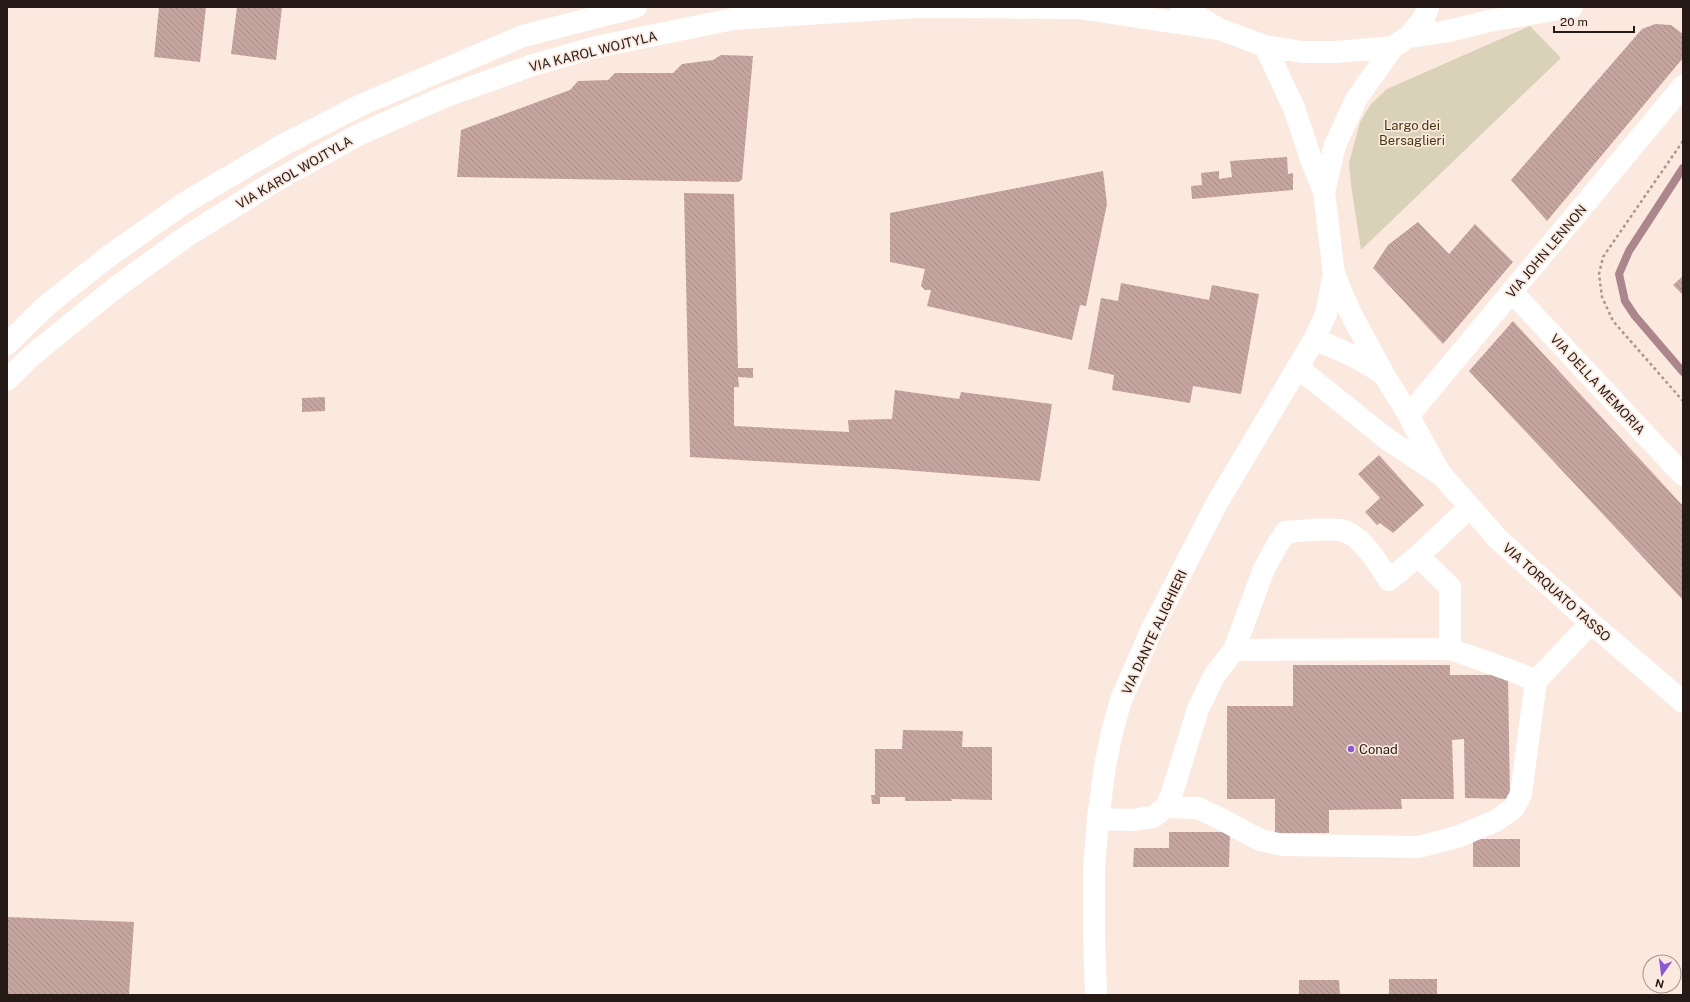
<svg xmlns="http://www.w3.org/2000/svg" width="1690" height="1002" font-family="'Public Sans',sans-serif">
<defs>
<pattern id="building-back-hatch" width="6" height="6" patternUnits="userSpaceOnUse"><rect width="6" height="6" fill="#c6a5a0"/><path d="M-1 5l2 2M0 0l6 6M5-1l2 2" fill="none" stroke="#aa8d89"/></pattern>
</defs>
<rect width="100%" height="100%" fill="#fbe9df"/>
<!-- garden -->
<path fill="#dad2b8" d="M1530 26 1561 58 1361 250 1351 185 1349 163 1360 122 1371 104 1387 89Z"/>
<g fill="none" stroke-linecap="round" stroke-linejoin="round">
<!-- stream -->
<path stroke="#ab868d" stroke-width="8" d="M1683 168 1629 251 1619 274 1625 301 1635 316 1683 372"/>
</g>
<!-- building -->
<path fill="url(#building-back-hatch)" d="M159 7H206L200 62 154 57Z
M237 7H282L276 60 231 54Z
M1655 24 1671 25 1683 34V58L1547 221 1511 180 1642 29Z
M721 55 753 56 742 180 738 182 457 177 461 130 570 90 578 81 608 80 615 73H673L682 64 713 60Z
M1287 157 1288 174 1293 173V190L1192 199 1191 186 1202 185 1201 173 1219 171V179L1232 177 1230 161Z
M1103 171 1107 204 1086 306 1080 305 1072 340 927 306 931 290H925L921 286 925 269 890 262V213Z
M684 193 734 194 738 368H753V378L738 377 739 387H734V426L849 432 848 420 892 419 895 390 959 399 961 392 1052 404 1040 481 892 469 690 457Z
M1418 222 1449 254 1475 224 1513 262 1443 344 1373 268 1388 245Z
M1683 276V295L1673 285Z
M1121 283 1209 300 1212 285 1259 294 1241 394 1193 386 1190 403 1112 390 1114 375 1088 369 1101 298 1118 301Z
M1513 321 1683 506V600L1469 371Z
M325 397V411L302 412V398Z
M1379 455 1424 505 1393 533 1380 523 1377 525 1365 512 1380 498 1358 474Z
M1293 665H1450V675H1508L1510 799 1465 798 1464 739 1452 740 1454 799H1401L1402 809 1329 810V833H1275V799H1227V706H1293Z
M903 730 963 731 962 747H992V800L951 799 952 801H905V797H880V804H872L871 795H875V749H902Z
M1169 832H1230L1229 867H1133L1134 848H1169Z
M1473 839H1520V867H1473Z
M7 917 134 922 129 995H7Z
M1389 979H1437V995H1389Z
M1299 980H1339L1340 995H1299Z"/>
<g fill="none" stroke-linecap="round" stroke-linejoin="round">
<!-- path -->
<path stroke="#a89890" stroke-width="2.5" stroke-dasharray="3 3" stroke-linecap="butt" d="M1683 141 1603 257 1599 274 1602 297 1613 321 1683 401"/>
<!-- minor -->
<path stroke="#fff" stroke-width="22" d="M1181 7 1219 29 1265 46 1303 52H1336L1393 47 1408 37 1424 18 1428 7
M1408 37 1449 31 1489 21 1572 7
M1324 192 1335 145 1357 98 1393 47
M1334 274 1350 312 1384 375 1409 415 1414 426 1440 473 1498 539 1591 623 1683 702
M1512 292 1683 475
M1314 340C1341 349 1358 358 1382 373
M7 344 46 306 109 256 183 204 281 146 361 105 523 36 636 7
M1297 367 1387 439 1437 472
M7 380 30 357 115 288 187 236 272 183 358 135 444 97 533 65 596 47 733 19 915 7 1080 8 1219 29
M1409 415 1683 86
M1234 650 1450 649V587L1418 556
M1536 681 1591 623
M1166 807 1198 808 1219 818 1260 840 1283 845 1418 847 1457 837 1495 821 1513 809 1521 794 1536 681 1515 672 1450 649
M1098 819 1133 820 1153 817 1166 807 1172 793 1198 709 1214 676 1234 650 1264 569 1277 545 1286 532C1304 531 1323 528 1340 530 1361 533 1378 564 1389 580L1418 556 1470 507
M1096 995 1094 937V869L1098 819 1105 766 1112 732 1121 700 1151 631 1217 503 1314 340 1326 314 1334 274 1324 192 1311 159 1294 108 1265 46"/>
</g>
<!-- markers -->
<circle fill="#8b58d1" stroke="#fbe9df" stroke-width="1.5" cx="1351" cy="749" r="4"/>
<g text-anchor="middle" stroke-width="3.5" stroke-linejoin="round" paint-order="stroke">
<!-- street labels -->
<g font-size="13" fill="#251a15" stroke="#fbe9df">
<text transform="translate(593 51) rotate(-14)" y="5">VIA KAROL WOJTYLA</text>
<text transform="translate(294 172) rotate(-30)" y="5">VIA KAROL WOJTYLA</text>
<text transform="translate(1546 251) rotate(-50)" y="5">VIA JOHN LENNON</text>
<text transform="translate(1598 384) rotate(47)" y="5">VIA DELLA MEMORIA</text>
<text transform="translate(1557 592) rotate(42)" y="5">VIA TORQUATO TASSO</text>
<text transform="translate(1154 632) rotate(-65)" y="5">VIA DANTE ALIGHIERI</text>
</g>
<!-- park labels -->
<g font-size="13" fill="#43370d" stroke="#fbe9df">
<text x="1412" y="130">Largo dei<tspan x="1412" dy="15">Bersaglieri</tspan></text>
</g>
<!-- poi labels -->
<g font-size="13" fill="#251a15" stroke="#fbe9df" text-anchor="start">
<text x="1359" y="754">Conad</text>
</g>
</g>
<!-- border -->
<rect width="1690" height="1002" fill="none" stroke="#251a15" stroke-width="16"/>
<!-- north arrow -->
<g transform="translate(1662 974) rotate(194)"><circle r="19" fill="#fbe9df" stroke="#a5968e"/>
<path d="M0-3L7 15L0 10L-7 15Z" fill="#8b58d1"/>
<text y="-6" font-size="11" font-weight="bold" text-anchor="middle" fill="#251a15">N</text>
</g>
<!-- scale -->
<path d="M1554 26v6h80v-6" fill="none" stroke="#251a15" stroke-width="2"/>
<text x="1560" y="26" font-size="12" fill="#251a15" stroke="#fbe9df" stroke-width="3" paint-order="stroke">20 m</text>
</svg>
